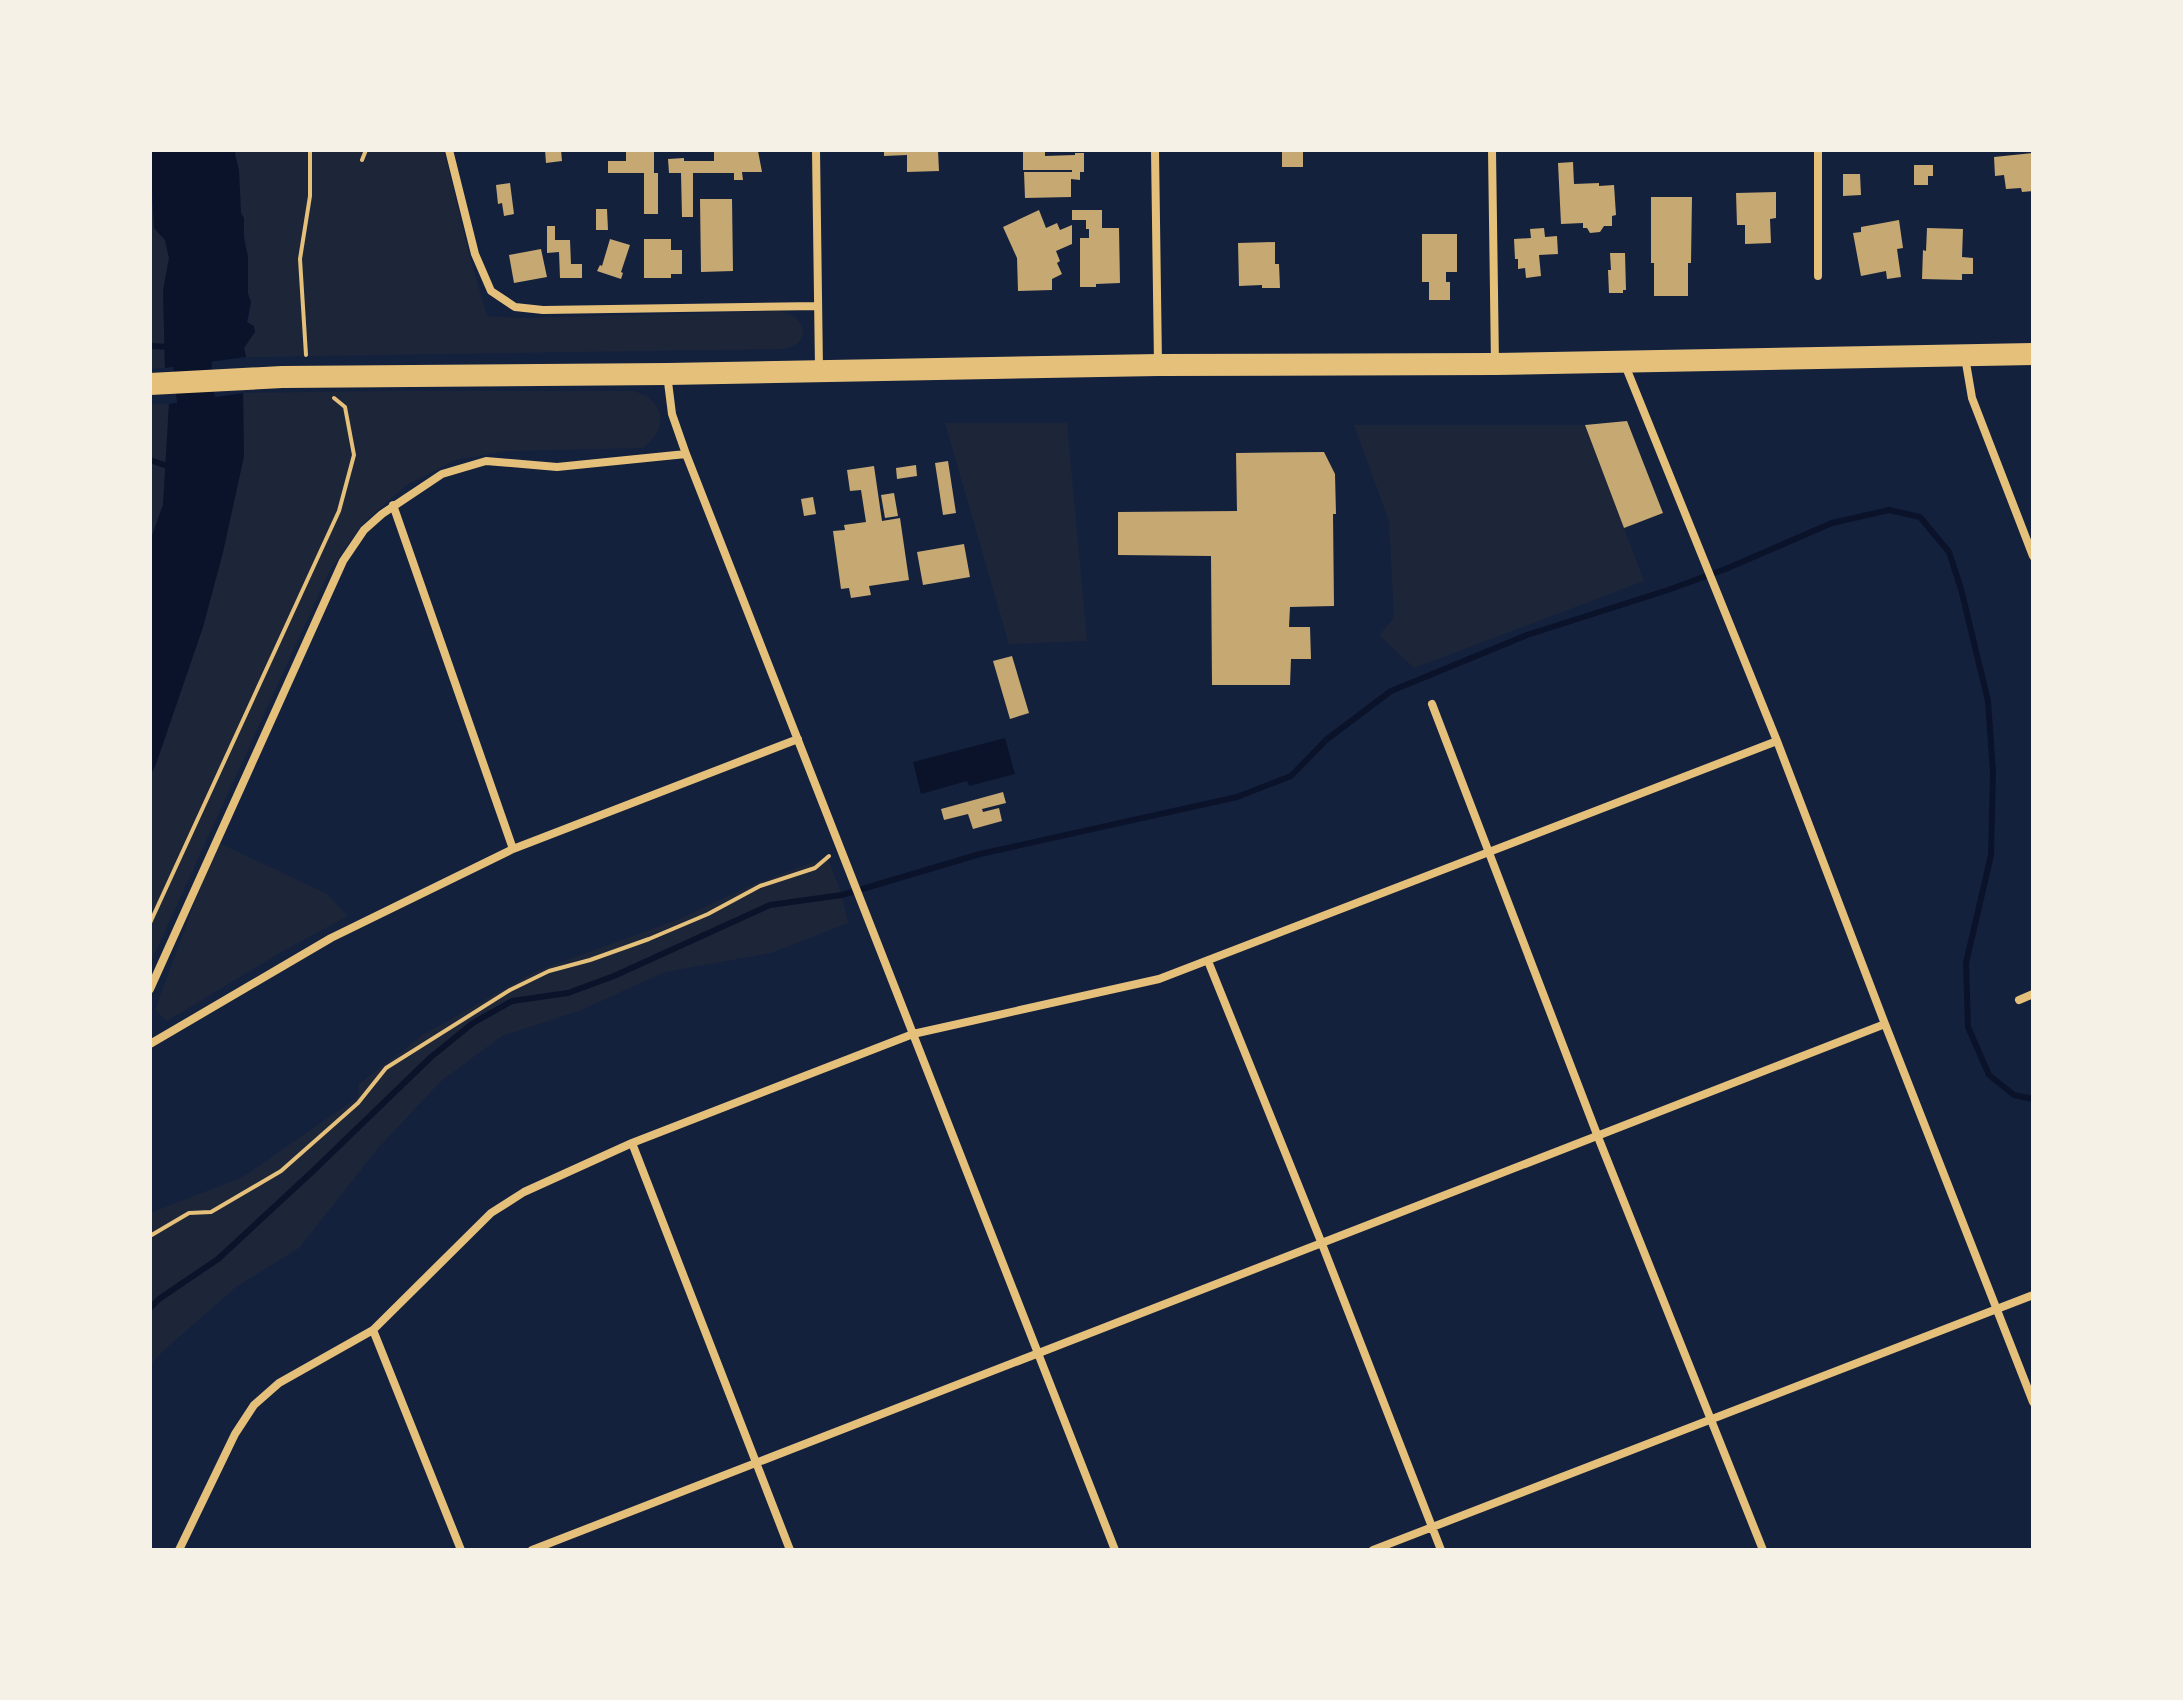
<svg xmlns="http://www.w3.org/2000/svg" width="2183" height="1700" font-family="'Fira Sans',sans-serif">
<rect width="100%" height="100%" fill="#14213d"/>
<!-- green -->
<path fill="#1d2539" d="M236 150H444L468 250 487 316 520 318 779 311C810 316 812 348 778 349L246 357 244 348 251 302 248 294V257L241 213 239 171 235 154Z
M150 174 154 228 165 240 169 258 163 291 165 368 150 369Z
M387 391H634C666 400 669 429 643 448L508 451 456 460 407 485 363 523 330 570 150 964V776L156 764 203 627 223 552 244 456 243 393Z
M150 404H169L163 505 150 541Z
M945 423H1067L1087 641 1009 644Z
M1354 425H1585L1644 581 1414 668 1379 635 1394 618 1389 521Z
M217 842 327 894 348 916 283 951 167 1021 155 1010Z
M827 857 842 895 848 923 771 953 665 972 581 1010 502 1036 441 1081 379 1147 299 1248 236 1287 162 1352 150 1365V1213L243 1177 358 1097 359 1084 423 1035 534 972 677 920 754 884Z"/>
<!-- water -->
<path fill="#0b132b" d="M150 150H236L235 154 239 171 241 213 244 218V239L248 257V294L251 302 247 322 254 326 255 332 244 348 246 357 165 368 163 291 169 258 165 240 154 228Z
M243 393 244 456 223 552 203 627 156 764 150 776V541L163 505 169 404Z
M1005 738 1015 774 969 786 967 781 921 794 913 762Z"/>
<g fill="none" stroke-linecap="round" stroke-linejoin="round">
<!-- stream -->
<path stroke="#0b132b" stroke-width="6" d="M150 346 170 347
M150 460 173 468
M150 1308 159 1299 218 1259 313 1171 431 1057 473 1023 512 1001 568 993 614 976 770 905 842 895 980 854 1237 797 1291 776 1326 740 1391 691 1527 635 1668 590 1728 568 1832 523 1889 510 1920 517 1949 552 1961 589 1988 701 1993 772 1991 855 1966 963 1968 1027 1989 1075 2014 1095 2033 1099"/>
<!-- river -->
<path stroke="#0b132b" stroke-width="38" d="M191 313 193 382 200 422 192 449"/>
</g>
<!-- building -->
<path fill="#c6a872" d="M545 150H561L562 161 546 163Z
M626 150H654V173H658V214H644V173H608V161H626Z
M884 150H938L939 171 907 172V155L884 156Z
M1023 150H1045V156L1075 155V153H1084V172H1080V180L1071 179V197L1025 198 1024 172H1072V170H1023Z
M1282 150H1303V167H1282Z
M758 151 762 172H742L743 180H734V173H693V217H682L681 173H669L668 159 684 158V161H714V152Z
M2033 153V191L2022 192 2021 188 2006 189 2004 175 1995 176 1994 157Z
M1573 162 1574 184 1599 183V186L1614 185 1616 215 1612 216V226H1604L1600 232 1590 233 1587 228H1583V223L1561 224 1558 163Z
M1914 165H1933V176H1928V185H1914Z
M1843 174H1860L1861 195 1843 196Z
M510 183 514 214 504 216 502 203 498 204 496 185Z
M1776 192V218L1770 219 1771 243 1745 244V225H1737L1736 193Z
M1651 197H1692L1691 263H1688V296H1654V263H1651Z
M700 199H732L733 271 701 272Z
M596 209H607L608 230H596Z
M1039 210 1046 228 1057 223 1060 230 1072 225V244L1056 251 1060 261 1057 263 1062 274 1052 279V290L1018 291 1017 258 1003 227Z
M1072 210H1102V228H1119L1120 283 1096 284V287H1080V238H1089V229H1086V220H1072Z
M1899 220 1903 248 1897 249 1901 277 1887 279 1886 271 1861 276 1853 233 1861 232V227Z
M547 226H555V240H570L571 264H582V278H560L559 252 547 253Z
M1544 228 1545 237 1557 236 1558 254 1539 255 1541 276 1526 278 1525 268 1518 269V259H1515L1514 239 1531 238 1530 229Z
M1927 228 1963 229 1962 257 1973 258V274H1962V280L1922 279 1923 250 1926 251Z
M1422 234H1457V272H1446V282H1450V300H1429V282H1422Z
M610 239 630 245 621 272 623 273 621 279 597 271 600 265 602 266Z
M644 239H671V250H682V274H671V278H644Z
M1275 242V264H1279L1280 288H1262V285L1239 286 1238 243Z
M541 249 547 277 514 283 509 255Z
M1610 253H1625L1626 290H1623V293H1609L1608 270H1611Z
M1627 421 1663 513 1624 528 1585 425Z
M1324 452 1335 474 1336 514H1333L1334 606 1290 607 1289 627H1310L1311 659H1291L1290 685H1212L1211 556 1118 555V512L1237 511 1236 453Z
M948 461 956 513 943 515 935 463Z
M916 465 917 476 897 479 896 468Z
M874 466 882 521 900 518 909 580 869 586 871 595 851 598 849 588 841 589 833 531 845 530 844 525 866 522 861 490 850 491 847 470Z
M894 493 898 516 885 518 881 495Z
M813 497 816 514 804 516 801 499Z
M964 544 970 577 923 585 917 552Z
M1012 656 1029 713 1010 719 993 661Z
M1003 792 1006 803 982 809 983 812 999 808 1002 821 973 829 968 814 944 820 941 809Z"/>
<g fill="none" stroke-linecap="round" stroke-linejoin="round">
<!-- path -->
<path stroke="#e5c07b" stroke-width="4" d="M362 160 366 150
M306 355 300 259 310 196V150
M150 923 339 511 354 455 345 407 334 398
M150 1236 189 1213 211 1212 281 1171 358 1103 386 1068 510 990 549 971 590 960 649 939 708 914 760 886 815 868 829 856"/>
<!-- minor -->
<path stroke="#e5c07b" stroke-width="8" d="M449 150 475 254 491 291 515 307 543 310 818 306
M816 150 819 369
M1155 150 1158 364
M1492 150 1495 364
M1818 150V276
M1965 357 1972 398 2033 556
M1625 365 1777 741 1885 1024 2033 1402
M667 374 672 414 686 454 1115 1550
M393 505 513 849
M1432 704 1598 1137 1763 1550
M1208 961 1322 1244 1441 1550
M150 989 343 561 364 530 382 514 442 474 486 461 557 467 686 454
M2019 1000 2033 994
M150 1044 331 938 513 849 798 739
M632 1143 790 1550
M373 1330 461 1550
M179 1550 235 1434 254 1405 279 1383 373 1330 491 1213 524 1192 632 1143 913 1034 1159 979 1777 741
M532 1550C982 1373 1434 1201 1885 1024
M1373 1550 2033 1295"/>
<!-- trunk -->
<path stroke="#e5c07b" stroke-width="22" d="M150 384 282 377 667 374 1158 365 1495 364 2033 354"/>
</g>
<!-- border -->
<rect width="2183" height="1700" fill="none" stroke="#f6f1e7" stroke-width="304"/>
</svg>
